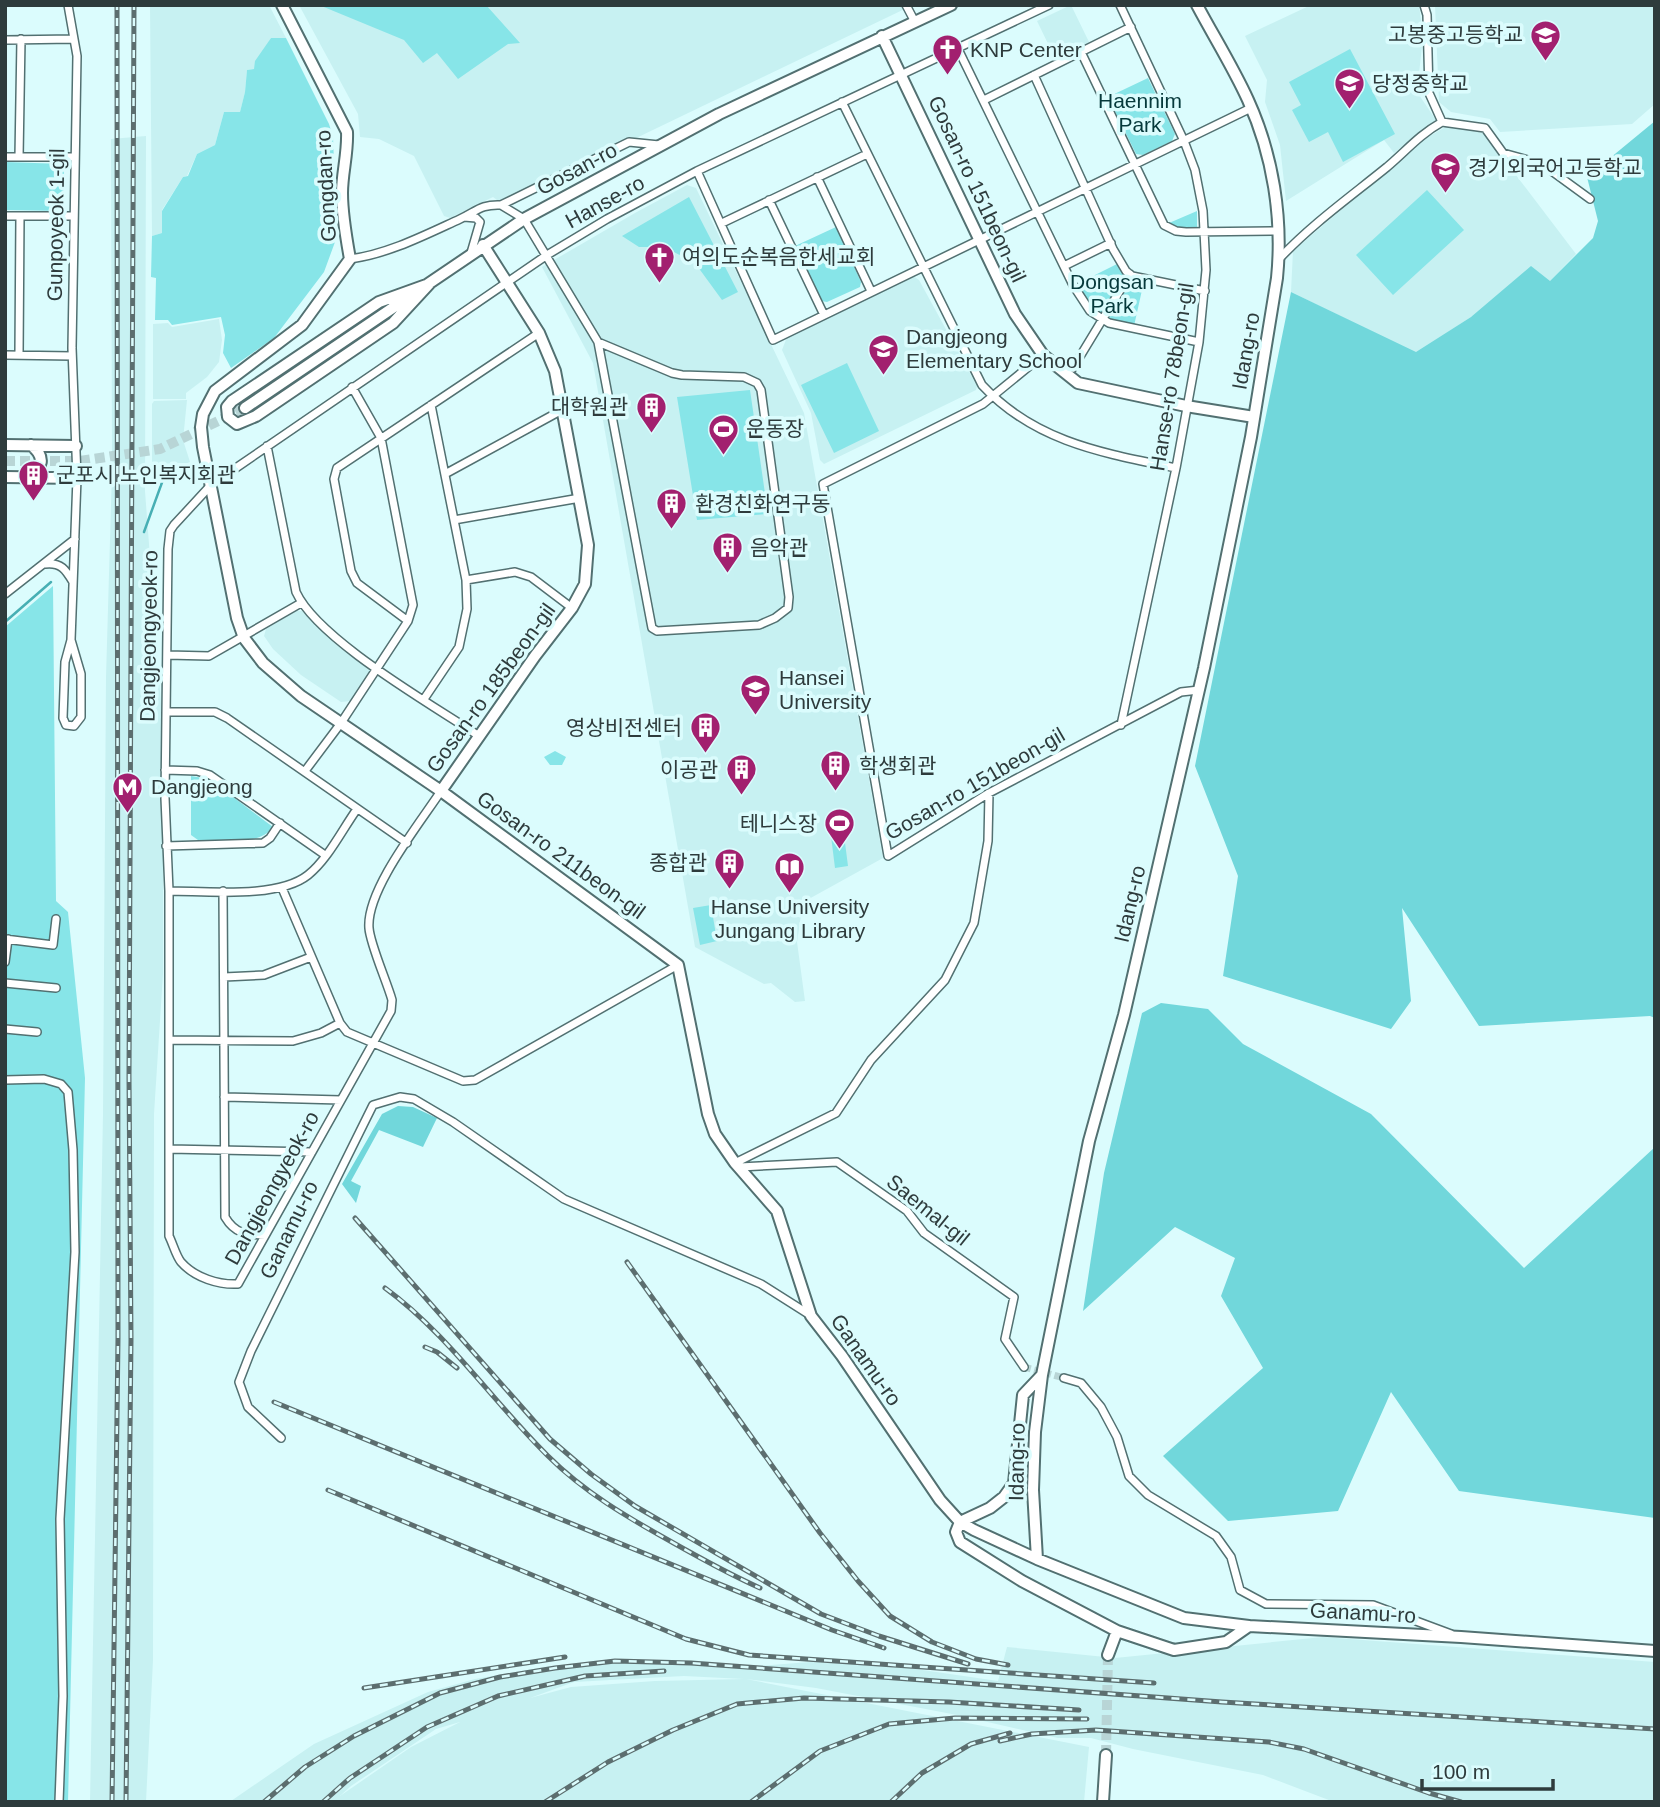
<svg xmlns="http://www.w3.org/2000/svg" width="1660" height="1807" font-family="Helvetica,'Noto Sans KR',sans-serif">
<rect width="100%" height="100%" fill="#dbfcfd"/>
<!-- built -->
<path fill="#c7f1f2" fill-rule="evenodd" d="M150 5H269L286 38H271L254 69 247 70 245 92 240 112H224L215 145 197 154 187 176 183 177 162 210V233L152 236Z
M299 5H913L501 203 493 197 450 218 444 216 414 156 379 139 360 137 358 114Z
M1071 5 1089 42 1055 58 1037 21Z
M1311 5H1419L1423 37 1417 92 1436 120 1394 153 1384 140 1286 201 1280 145 1265 102 1267 80 1245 36Z
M1435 5H1655V104L1632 124 1500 132 1490 119 1451 112 1439 102Z
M1447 126 1484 133 1576 254 1550 281 1471 317 1416 353 1291 292 1293 251 1423 140Z
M146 136 145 491 163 730V974L154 1114 153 1660 146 1802H90L103 1114 106 677 112 471 111 139Z
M687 185 696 188 804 413 883 858 807 900 802 909 797 942 805 1001 795 1002 771 983 764 984 695 947 593 363 542 267 635 213Z
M913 276 919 280 977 386 976 390 824 464 820 460 811 413 782 350 787 337Z
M219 319 222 340 219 362 207 377 186 393V399H153V324L168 323 172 327Z
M187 400 183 440 190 462 154 476 152 474V404L154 401Z
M296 611H302L322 631 371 667 372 673 351 701 341 702 301 675 273 649 264 636 266 629Z
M1323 1637 1655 1662V1802H1334L1263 1775 1133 1749 1091 1738H1058L957 1715 816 1688 746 1679 1089 1747 1084 1802H218L231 1801 314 1744 428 1692 475 1679 545 1667 633 1660 758 1666 847 1659 998 1681 1007 1647 1115 1658ZM684 1676 744 1679 655 1681 571 1687 530 1698 574 1682ZM460 1722 411 1747 340 1796 351 1786 436 1729Z"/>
<!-- green -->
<path fill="#87e5e8" d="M319 5H486L520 43 508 44 458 79 437 53 423 63 404 40Z
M271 38H286L329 124 333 137 334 163 328 190V209L335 242 324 272 274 338 231 368 223 353 225 335 221 317 172 325 168 320H155L156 278 151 277 152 236 162 233V211L183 177 188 176 197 154 215 145 224 112H240L245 92 247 70 254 69 255 61Z
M1350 49 1395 134 1343 162 1328 132 1309 142 1292 110 1301 105 1289 82Z
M1148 78 1175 134 1172 141 1143 155 1136 154 1108 97Z
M5 162 64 164 63 211 5 210Z
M1427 190 1464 230 1393 295 1356 255Z
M689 197 738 292 722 300 695 263 670 250 654 247H639L622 236Z
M1197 211V230H1182L1169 223Z
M836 227 861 282 860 287 827 302 821 301 795 246Z
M1117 264 1128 277 1144 281 1134 326C1101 318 1093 315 1077 284Z
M847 363 879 431 834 453 801 385Z
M750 390 768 514 697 520 677 397Z
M53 586 56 901 68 912 85 1078 68 1802H5V627Z
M555 751 566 757 562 765H550L544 757Z
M191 776 209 779 273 827C259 847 221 839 198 840L191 835Z
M844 835 848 866 835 868 831 836Z
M711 905 717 941 700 945 693 908Z"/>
<!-- forest -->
<path fill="#71d7db" d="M1655 121V1018L1650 1016 1479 1026 1402 908 1411 1001 1391 1029 1223 976 1238 876 1195 766 1291 292 1416 352 1471 317 1531 266 1550 281 1593 238 1598 221 1587 177Z
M1161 1003 1208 1009 1243 1044 1371 1114 1524 1268 1655 1147V1518L1459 1491 1391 1392 1338 1511 1228 1521 1163 1456 1263 1368 1221 1296 1235 1258 1175 1227 1083 1311 1104 1173 1142 1013Z
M398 1106 413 1107 437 1118 423 1147 379 1130 351 1181 361 1186 356 1203 342 1184 382 1114Z"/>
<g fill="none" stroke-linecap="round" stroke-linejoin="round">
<!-- stream -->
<path stroke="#47afb4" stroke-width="2.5" d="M144 532 168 466
M5 622 51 582"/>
<!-- street-tunnel -->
<path stroke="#b8d5d6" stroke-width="7" stroke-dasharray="7 3.5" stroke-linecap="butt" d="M1024 1367 1064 1378"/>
<!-- secondary-tunnel -->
<path stroke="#b8d5d6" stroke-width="10" stroke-dasharray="10 5" stroke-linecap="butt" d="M5 461H80L160 449 245 408
M1106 1755 1108 1655"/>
<defs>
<path id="street" d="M68 5 77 56 72 348 77 478 71 640 65 662 63 718 66 725 74 726 81 717V674L71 640
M906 5 915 22
M1120 5 1184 141 1195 170 1203 211 1206 270 1199 342 1176 468 1121 725
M1424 5 1427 15 1429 93 1442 122 1485 128 1503 153 1542 164 1590 199
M5 40 74 39
M957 47 1073 285 1090 311 1109 323 1199 342
M1081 52 1164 225 1176 231 1186 232 1278 231
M1034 75 1113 249 1126 271 1132 276 1205 291
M984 100 1131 27
M842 102 982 385C1035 442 1103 453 1176 468
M5 157H74
M19 157 21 39
M697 171 773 340 1251 108
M817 177 871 291
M769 200 824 315
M501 205 524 219 598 342 652 628 657 631 759 625 775 618 788 608 789 597 761 390 757 383 744 377 682 375 672 373 598 342
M5 216H73
M464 217 476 218 480 222 471 253
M722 223 867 154
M350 259C388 254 425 235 460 219 477 211 481 204 501 205L629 142 659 145
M1279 259C1312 224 1350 197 1387 167 1407 150 1419 135 1442 122
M1064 266 1111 243
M5 355 72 356
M19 355 20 216
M1043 355 983 404 823 484 888 856 989 793 1181 692 1199 690
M1073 368 1130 274
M267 446 296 592C318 640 433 705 479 736
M445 474 562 410
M454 520 580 498
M45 564C61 562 66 570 73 582
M466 580 515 572 531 577 572 608
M5 594 75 539
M408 621 357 583 351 571 334 479 337 468 539 333
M167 655 209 656 301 603
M424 699 459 647 467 609 466 580 431 405
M166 712H215L227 718 407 843
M165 770 197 771 210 775 325 855
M305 771 341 723 408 621 413 605 381 438 352 387
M441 791C420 823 366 890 369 928 370 944 387 982 392 1000L391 1011 238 1284C219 1285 195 1278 181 1262 176 1256 173 1244 169 1236V891L165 798 168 549 170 531 174 525 211 485 547 255 607 219 697 171 1049 5
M166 846 263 843 270 838 280 823
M282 888 340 1023 347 1032 463 1081 475 1080 678 965
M169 891C206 891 278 899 308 875 328 859 342 830 357 809
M223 891 225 1217C235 1234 247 1235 265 1235
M5 939 53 945 56 919
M5 962 8 939
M224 977 264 975 311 957
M5 983 56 988
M5 1029 37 1032
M169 1040 293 1041 321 1033 340 1023
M5 1080 44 1079 61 1084 68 1092 73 1150 75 1252 60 1519 63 1696 59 1802
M224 1097 341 1100
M169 1149 312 1152
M735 1163 836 1113 871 1060 945 980 974 923 988 841 989 793
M740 1167 837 1162 907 1211 924 1233 1014 1297 1005 1339 1024 1367
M1064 1378 1081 1383 1101 1407 1117 1437 1129 1476 1148 1495 1216 1536 1231 1557 1240 1590 1266 1604 1373 1605 1451 1634
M281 1438 248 1407 239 1382 251 1351 373 1105 400 1097 414 1099 453 1122 564 1199 761 1284 810 1315"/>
<path id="secondary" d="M282 5 347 132C348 153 342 173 342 193 342 215 346 237 350 259L302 325 215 391 203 414 201 427 203 447 237 618 244 638 263 663 301 696 441 791 678 965 708 1114 715 1134 735 1163 777 1211 811 1316 842 1356 940 1500 960 1522 974 1530 1037 1559 1184 1618 1249 1626 1461 1637 1655 1651
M882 36 1015 314 1043 355 1078 383 1186 406 1254 417
M429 284 393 323 256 416 237 424 228 417 227 407 232 401 379 302Z
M245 408 524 219 719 114 951 5
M5 445 76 446
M5 477 77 478
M28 478C43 468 46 457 31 445
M441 791 535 656 572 608 585 584 588 545 555 371 539 333 483 245
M1041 1376 1023 1395 1014 1483 1004 1497 990 1508 960 1522 956 1532 960 1542 1022 1581 1117 1631 1174 1650 1226 1642 1249 1626
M1037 1559 1033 1490 1035 1432 1042 1375 1089 1141 1124 1015 1204 668 1251 437 1277 278C1283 218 1273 155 1248 100 1233 67 1214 37 1197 5
M1108 1655 1117 1631
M1103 1802 1106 1755"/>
</defs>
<!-- street casing -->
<use href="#street" stroke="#527071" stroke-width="10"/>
<!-- secondary casing -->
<use href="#secondary" stroke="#527071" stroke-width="14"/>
<!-- street -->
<use href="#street" stroke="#fff" stroke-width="7"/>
<!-- secondary -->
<use href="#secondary" stroke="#fff" stroke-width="10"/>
<defs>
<path id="rail" d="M355 1218 550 1439 591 1474 635 1506 821 1614 879 1636 968 1664
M627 1262 820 1533 858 1581 890 1616 932 1642 976 1659 1008 1665
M385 1288C448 1334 493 1402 548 1456 584 1492 627 1517 670 1541 700 1558 729 1574 760 1588
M425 1347 437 1352 457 1368
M274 1402 832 1630 884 1648
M328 1490 686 1639 749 1655 1154 1683
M364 1688 565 1657
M1000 1741 1032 1734 1096 1730 1269 1742 1304 1749 1429 1793 1461 1802
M112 1802 118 1338 117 5
M126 1802 131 1339 129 1077 134 5
M264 1802 305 1767 354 1736 440 1693 500 1677 555 1668 615 1661 691 1663 1222 1702 1655 1729
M323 1802 350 1778 427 1727 498 1696 585 1676 664 1671
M545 1802 608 1762 673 1730 737 1704 804 1698 949 1702 1079 1710
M751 1802 820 1751 889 1724 955 1718 1087 1719
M891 1802 922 1773 971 1744 1010 1733"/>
</defs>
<!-- rail casing -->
<use href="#rail" stroke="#5c6e6f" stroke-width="5"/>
<!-- rail -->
<use href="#rail" stroke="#dbfcfd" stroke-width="2.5" stroke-dasharray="8" stroke-linecap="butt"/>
</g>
<!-- icons -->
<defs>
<symbol id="school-pin" viewBox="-11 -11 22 30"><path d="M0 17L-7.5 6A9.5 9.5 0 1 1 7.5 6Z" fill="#a2206f" stroke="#dbfcfd"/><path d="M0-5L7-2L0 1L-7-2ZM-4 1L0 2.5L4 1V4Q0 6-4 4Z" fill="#fff"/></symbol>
<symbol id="church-pin" viewBox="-11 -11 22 30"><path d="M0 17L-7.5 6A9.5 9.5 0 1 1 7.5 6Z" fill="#a2206f" stroke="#dbfcfd"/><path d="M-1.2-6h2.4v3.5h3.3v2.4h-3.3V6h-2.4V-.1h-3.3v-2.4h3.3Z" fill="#fff"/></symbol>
<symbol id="building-pin" viewBox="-11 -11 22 30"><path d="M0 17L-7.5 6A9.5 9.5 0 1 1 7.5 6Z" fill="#a2206f" stroke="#dbfcfd"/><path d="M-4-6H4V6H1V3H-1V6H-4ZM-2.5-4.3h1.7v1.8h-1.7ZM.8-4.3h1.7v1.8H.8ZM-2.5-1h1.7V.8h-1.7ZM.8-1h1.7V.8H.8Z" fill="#fff"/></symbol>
<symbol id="stadium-pin" viewBox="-11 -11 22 30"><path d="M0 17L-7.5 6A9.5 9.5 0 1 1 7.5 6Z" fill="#a2206f" stroke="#dbfcfd"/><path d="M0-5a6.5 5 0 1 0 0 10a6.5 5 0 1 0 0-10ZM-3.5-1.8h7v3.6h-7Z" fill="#fff"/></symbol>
<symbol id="university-pin" viewBox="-11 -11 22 30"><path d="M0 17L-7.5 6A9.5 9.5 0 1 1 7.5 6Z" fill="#a2206f" stroke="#dbfcfd"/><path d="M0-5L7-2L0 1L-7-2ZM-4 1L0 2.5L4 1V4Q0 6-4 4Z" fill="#fff"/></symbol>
<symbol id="metro-pin" viewBox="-11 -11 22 30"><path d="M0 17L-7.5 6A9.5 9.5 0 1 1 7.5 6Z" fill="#a2206f" stroke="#dbfcfd"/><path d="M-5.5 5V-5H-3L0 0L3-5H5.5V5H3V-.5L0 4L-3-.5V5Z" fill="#fff"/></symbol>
<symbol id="library-pin" viewBox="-11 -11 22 30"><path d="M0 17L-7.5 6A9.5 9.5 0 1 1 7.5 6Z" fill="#a2206f" stroke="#dbfcfd"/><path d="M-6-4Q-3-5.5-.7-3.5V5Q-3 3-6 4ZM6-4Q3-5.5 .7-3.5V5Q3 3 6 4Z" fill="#fff"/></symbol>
</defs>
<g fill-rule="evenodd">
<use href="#school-pin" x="1528" y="18" width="35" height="47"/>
<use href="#church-pin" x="930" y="32" width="35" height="47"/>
<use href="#school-pin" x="1332" y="66" width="35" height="47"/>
<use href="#school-pin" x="1428" y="150" width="35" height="47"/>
<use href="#church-pin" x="642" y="240" width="35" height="47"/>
<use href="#school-pin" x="866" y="332" width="35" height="47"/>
<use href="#building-pin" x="634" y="390" width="35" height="47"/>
<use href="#stadium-pin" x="706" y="412" width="35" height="47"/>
<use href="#building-pin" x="16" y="458" width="35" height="47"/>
<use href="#building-pin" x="654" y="486" width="35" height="47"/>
<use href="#building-pin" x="710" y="530" width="35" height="47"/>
<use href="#university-pin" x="738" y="672" width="35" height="47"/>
<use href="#building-pin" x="688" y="710" width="35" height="47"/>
<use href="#building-pin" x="818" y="748" width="35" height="47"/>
<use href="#building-pin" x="724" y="752" width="35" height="47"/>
<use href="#metro-pin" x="110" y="770" width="35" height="47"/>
<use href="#stadium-pin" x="822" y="806" width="35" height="47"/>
<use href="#building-pin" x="712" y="846" width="35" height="47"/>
<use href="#library-pin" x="772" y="850" width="35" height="47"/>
</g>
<g text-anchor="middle" stroke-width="7" stroke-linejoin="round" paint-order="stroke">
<!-- poi labels -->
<g font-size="21" fill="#2e3b3c" stroke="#dbfcfd" text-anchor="start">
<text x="1523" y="42" text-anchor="end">고봉중고등학교</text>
<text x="970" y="57">KNP Center</text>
<text x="1372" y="91">당정중학교</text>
<text x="1468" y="175">경기외국어고등학교</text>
<text x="682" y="264">여의도순복음한세교회</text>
<text x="906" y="344">Dangjeong<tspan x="906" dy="24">Elementary School</tspan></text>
<text x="628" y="414" text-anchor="end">대학원관</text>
<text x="746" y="436">운동장</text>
<text x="56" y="482">군포시 노인복지회관</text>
<text x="695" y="511">환경친화연구동</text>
<text x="750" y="555">음악관</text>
<text x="779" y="685">Hansei<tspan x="779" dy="24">University</tspan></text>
<text x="682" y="735" text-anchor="end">영상비전센터</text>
<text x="859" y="773">학생회관</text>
<text x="718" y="777" text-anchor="end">이공관</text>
<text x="151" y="794">Dangjeong</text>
<text x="817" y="831" text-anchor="end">테니스장</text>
<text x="707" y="870" text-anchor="end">종합관</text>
<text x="790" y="914" text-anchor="middle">Hanse University<tspan x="790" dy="24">Jungang Library</tspan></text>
</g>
<!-- park labels -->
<g font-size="21" fill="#06393b" stroke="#dbfcfd">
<text x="1140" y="108">Haennim<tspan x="1140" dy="24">Park</tspan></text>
<text x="1112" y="289">Dongsan<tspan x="1112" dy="24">Park</tspan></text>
</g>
<!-- street labels -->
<g font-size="21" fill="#2e3b3c" stroke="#dbfcfd">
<text transform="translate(577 169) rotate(-28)" y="7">Gosan-ro</text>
<text transform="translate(326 186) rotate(-93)" y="7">Gongdan-ro</text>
<text transform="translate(977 189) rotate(65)" y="7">Gosan-ro 151beon-gil</text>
<text transform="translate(605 202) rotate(-29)" y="7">Hanse-ro</text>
<text transform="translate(56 225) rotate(-89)" y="7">Gunpoyeok 1-gil</text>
<text transform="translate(1246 351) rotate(-80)" y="7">Idang-ro</text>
<text transform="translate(1172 377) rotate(-81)" y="7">Hanse-ro 78beon-gil</text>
<text transform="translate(149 636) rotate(-89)" y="7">Dangjeongyeok-ro</text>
<text transform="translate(491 688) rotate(-54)" y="7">Gosan-ro 185beon-gil</text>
<text transform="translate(975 784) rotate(-30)" y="7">Gosan-ro 151beon-gil</text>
<text transform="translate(561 855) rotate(36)" y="7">Gosan-ro 211beon-gil</text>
<text transform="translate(1130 904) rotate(-77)" y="7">Idang-ro</text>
<text transform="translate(272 1188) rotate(-61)" y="7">Dangjeongyeok-ro</text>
<text transform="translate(928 1210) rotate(39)" y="7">Saemal-gil</text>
<text transform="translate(289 1230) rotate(-64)" y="7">Ganamu-ro</text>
<text transform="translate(866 1360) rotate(55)" y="7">Ganamu-ro</text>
<text transform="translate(1017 1462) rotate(-89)" y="7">Idang-ro</text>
<text transform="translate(1363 1613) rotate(3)" y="7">Ganamu-ro</text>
</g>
</g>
<!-- border -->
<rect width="1660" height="1807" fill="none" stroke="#2e3b3c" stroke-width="14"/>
<!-- scale -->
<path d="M1422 1779v10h131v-10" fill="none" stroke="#2e3b3c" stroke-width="3.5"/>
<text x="1432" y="1779" font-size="21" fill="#2e3b3c" stroke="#dbfcfd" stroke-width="5" paint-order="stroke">100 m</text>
</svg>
